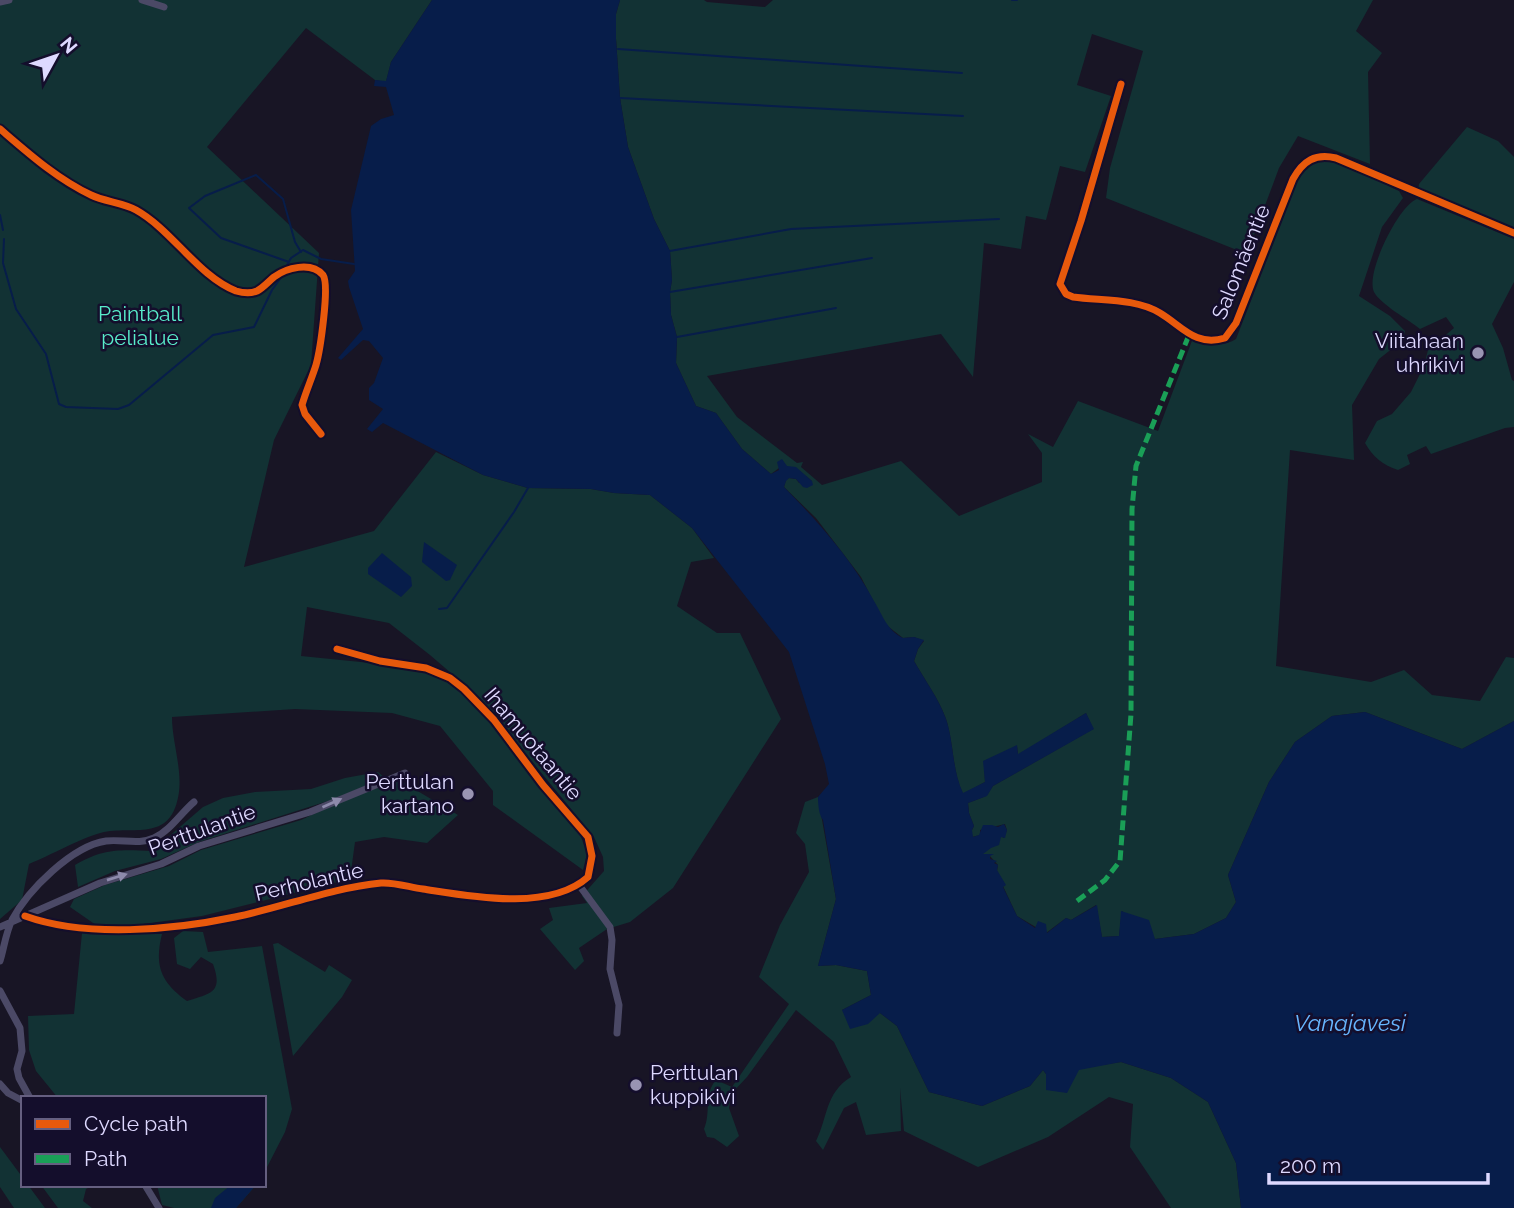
<svg xmlns="http://www.w3.org/2000/svg" width="1514" height="1208" font-family="Raleway,sans-serif">
<rect width="100%" height="100%" fill="#181525"/>
<!-- green -->
<path fill="#123234" d="M0 0H432L391 62 386 82 375 80 306 28 207 147 319 253 311 365 274 440 244 567 374 531 436 452 483 475 528 488 591 489 614 493 650 495 692 528 714 558 691 562 677 606 717 633H740L781 719 673 888 630 922 607 929 579 948 584 961 575 970 540 929 553 920 549 908 587 903 582 896 604 871 603 857 594 837 480 698 430 655 389 623 307 607 301 656 410 667 439 676 459 691 489 719 555 805 578 828 587 854 583 870 493 805V791L440 726 392 713 295 709 172 717C172 741 182 768 179 792 172 842 137 826 104 832 85 836 49 856 29 864L22 900 0 919Z
M620 0H704L707 2 765 7 773 0H1373L1356 31 1382 53 1368 72 1370 164 1298 136 1279 168 1247 254 1106 198 1110 168 1143 51 1092 34 1077 85 1111 96 1085 172 1060 166 1046 220 1026 216 1021 249 984 243 973 377 941 334 707 376 737 417 797 463 803 462 801 467 822 485 901 461 959 516 1042 482V453L1028 434 1053 447 1078 401 1158 431 1193 338C1208 342 1222 348 1236 339L1300 175C1306 168 1312 161 1322 160 1336 159 1384 184 1399 191L1403 198 1382 227 1359 296 1390 316 1405 331 1403 340 1379 359 1352 405 1354 460 1290 450 1276 666 1371 682 1404 670 1432 695 1480 701 1506 657 1514 658V721L1462 749 1365 712 1332 716 1295 742 1269 782 1228 875 1236 902 1226 918 1194 934 1155 939 1122 911 1119 936 1102 937 1096 905 1071 920 1066 918 1046 933 1017 916 1003 886 1005 885 997 871 998 865 990 856 982 854 1001 836 1004 838 1007 830 1005 824 980 830V835L972 837V830L974 826 969 813 968 803 986 796 993 786 1093 729 1086 713 1018 755 1017 746 984 761 985 782 963 794C952 770 954 744 946 719 939 699 924 679 914 661L918 649 924 641 914 637 903 638 885 624 861 577 816 518 784 487 786 480 789 478 796 479 799 483 812 481 806 476 779 468 771 474 742 449 716 413 696 406 676 363 677 337 671 315 670 292 672 280 670 251 654 219 628 147 620 98 616 39V14Z
M1467 127 1498 141 1514 157V229L1418 190 1419 184Z
M1417 199 1514 239V282L1492 324 1503 348 1512 380 1514 381V427L1505 428 1431 454 1426 446 1407 455 1410 464 1398 470C1383 465 1373 457 1365 443L1377 421 1392 414 1411 392 1424 366 1428 350 1454 328 1446 317 1420 329C1409 320 1380 304 1374 292 1365 273 1399 205 1417 199Z
M378 772 385 778 331 800 199 842 161 859 115 871 78 887 75 865C105 848 119 850 152 851L203 807 223 798 255 792 311 789 345 778Z
M399 780 458 815 427 843 384 837 355 842 350 879 202 916 128 926 96 925 70 907 74 899 105 885 169 866 201 850 301 820 337 803Z
M818 797 836 899 818 966 836 965 867 971 871 995 842 1010 880 1013 897 1026 929 1092 982 1106 1030 1086 1043 1070 1046 1074 1121 1062 1171 1078 1208 1102 1236 1163 1241 1208H1171L1130 1147 1133 1104 1109 1097 1048 1137 978 1167 904 1131 900 1088 901 1131 866 1135 856 1102 844 1108 823 1150 816 1141C828 1117 825 1093 851 1077L834 1042 796 1010 747 1077 731 1094 729 1108 739 1136 727 1147 714 1138 707 1137 704 1129C711 1114 704 1093 716 1080L732 1087 789 1004 759 977 780 925 809 872 805 844 796 833 805 802Z
M183 931 203 932 208 952 262 946 292 1109 285 1132 264 1173V1098H58L36 1071 29 1050 28 1016 74 1014 82 933 162 934C154 966 161 982 187 1001 212 993 223 992 213 964L201 957 190 969 177 964 174 938Z
M278 943 325 972 329 965 352 980 342 997 293 1056 273 944Z
M0 1147 23 1178V1185H28L45 1208H14L0 1187Z
M41 1185H94L86 1189 83 1201 92 1208H58Z
M157 1185H256L236 1208H174L162 1205Z"/>
<!-- water -->
<path fill="#071d4a" d="M432 0H620L616 14V39L620 98 628 147 654 219 670 251 672 280 670 292 671 315 677 337 676 363 696 406 716 413 742 449 771 474 779 470 777 462 782 459 787 466 796 467 812 481 813 485 807 488 803 487 796 479 789 478 786 481 784 487C818 522 851 558 874 601 883 616 887 630 903 638L914 637 924 640 918 649 914 661C924 679 939 699 946 719 954 743 952 770 963 793L985 782 983 761 1017 745 1018 754 1086 713 1094 729 993 786 987 796 968 803 969 813 974 826 972 830 973 837 979 835 983 825H992L998 827 1004 824 1007 830 1005 838 1001 837 999 845 991 848 983 854H994L990 856V859L997 861 994 863 998 865 997 870 1006 885 1003 887 1017 916 1035 928 1038 921 1046 924 1047 933 1066 918 1071 920 1097 905 1102 937 1119 936 1121 911 1149 920 1155 939 1194 934 1226 918 1236 902 1228 875 1269 782 1295 742 1332 716 1365 712 1462 749 1514 721V1208H1241L1236 1163 1208 1102 1171 1078 1121 1062 1079 1070 1067 1093 1046 1090V1074L1043 1070 1030 1086 982 1106 929 1092 897 1026 880 1013 868 1024 850 1029 842 1010 871 995 867 971 836 965 818 966 836 899 823 820C819 815 818 805 818 797L829 784 825 764 789 652 692 528 650 495 614 493 591 489 528 488 483 475 383 423 372 432 367 429 383 409 369 400V388L374 383 383 358 369 341 363 340 341 360 338 358 363 329 349 287 348 281 355 271 351 210 371 126 381 119 394 115 386 87 374 86 375 80 386 81 391 62Z
M424 542 457 565 450 580 446 581 422 562Z
M382 553 411 577 412 586 401 597 368 574V568Z
M231 1185H256L236 1208H211L215 1198Z"/>
<g fill="none" stroke-linecap="round" stroke-linejoin="round">
<!-- stream -->
<path stroke="#071d4a" stroke-width="2" d="M1012 0H1017
M618 49 962 73
M620 98 963 116
M0 215 3 230
M4 239 3 263 16 309 46 354 59 404 66 407 118 409 129 405 213 335 254 327 272 290 282 276
M670 251 791 229 999 219
M289 262 221 238 189 208 205 196 256 175 283 199 295 242 301 252
M286 267 291 258 303 250 321 259 354 264
M670 292 872 258
M677 337 836 308
M439 609 447 608 514 512 528 488"/>
<!-- street -->
<path stroke="#4b4966" stroke-width="7" d="M142 0 164 7
M0 2 9 0
M1121 84 1081 221 1060 284 1066 294 1073 297C1101 301 1135 298 1160 313 1182 326 1195 347 1225 338L1236 323 1293 179C1303 161 1315 153 1336 158L1514 233
M0 129C28 153 57 179 91 195 105 202 122 202 136 210 172 230 198 276 236 291 243 293 250 294 257 291 263 288 268 282 274 277 286 268 311 261 323 275 330 285 320 351 316 365 312 378 306 391 302 405L305 414 321 434
M579 885 610 927 612 940 610 969 619 1005 617 1033
M25 916C86 938 173 930 235 917 284 907 331 888 381 883 394 882 409 887 423 889 469 896 549 912 588 877L592 856 588 837 543 785 494 720 464 689 450 678 426 668 380 661 337 649
M0 927 100 883 161 864 199 846 310 812 405 773
M0 961C4 948 6 932 12 920 28 890 72 846 106 841 122 839 139 845 154 838 170 831 181 813 194 802
M0 991 20 1028 22 1051 17 1069 19 1078 30 1098
M0 1084 8 1093 23 1101
M145 1185 159 1208"/>
<!-- quiet -->
<path stroke="#1a9f57" stroke-width="5" stroke-dasharray="10 5" stroke-linecap="butt" d="M1077 901 1105 880 1120 861 1131 714 1132 509 1136 466 1189 335"/>
<defs>
<path id="cycleway" d="M1121 84 1081 221 1060 284 1066 294 1073 297C1101 301 1135 298 1160 313 1182 326 1195 347 1225 338L1236 323 1293 179C1303 161 1315 153 1336 158L1514 233
M0 129C28 153 57 179 91 195 105 202 122 202 136 210 172 230 198 276 236 291 243 293 250 294 257 291 263 288 268 282 274 277 286 268 311 261 323 275 330 285 320 351 316 365 312 378 306 391 302 405L305 414 321 434
M25 916C86 938 173 930 235 917 284 907 331 888 381 883 394 882 409 887 423 889 469 896 549 912 588 877L592 856 588 837 543 785 494 720 464 689 450 678 426 668 380 661 337 649"/>
</defs>
<!-- cycleway casing -->
<use href="#cycleway" stroke="#140e2c" stroke-width="11"/>
<!-- cycleway -->
<use href="#cycleway" stroke="#e8590c" stroke-width="7"/>
</g>
<!-- one-way arrows -->
<defs><path id="oneway-solid" d="M-6-.8H1V-3.2L6.5 0L1 3.2V.8H-6Z" transform="scale(1.75)"/></defs>
<g fill="#8d8aab">
<use href="#oneway-solid" transform="translate(332 803) rotate(-24)"/>
<use href="#oneway-solid" transform="translate(117 877) rotate(-17)"/>
</g>
<!-- markers -->
<g fill="#9994b3" stroke="#140e2c" stroke-width="2.5">
<circle cx="1478" cy="353" r="7"/>
<circle cx="468" cy="794" r="7"/>
<circle cx="636" cy="1085" r="7"/>
</g>
<g text-anchor="middle" stroke-width="5" stroke-linejoin="round" paint-order="stroke">
<!-- street labels -->
<g font-size="21" fill="#ded9ff" stroke="#140e2c">
<text transform="translate(1241 262) rotate(-68)" y="7">Salomäentie</text>
<text transform="translate(533 744) rotate(50)" y="7">Ihamuotaantie</text>
<text transform="translate(202 830) rotate(-20)" y="7">Perttulantie</text>
<text transform="translate(309 882) rotate(-13)" y="7">Perholantie</text>
</g>
<!-- park labels -->
<g font-size="21" fill="#58ecca" stroke="#140e2c">
<text x="140" y="321">Paintball<tspan x="140" dy="24">pelialue</tspan></text>
</g>
<!-- poi labels -->
<g font-size="21" fill="#ded9ff" stroke="#140e2c" text-anchor="end">
<text x="1464" y="348">Viitahaan<tspan x="1464" dy="24">uhrikivi</tspan></text>
<text x="454" y="789">Perttulan<tspan x="454" dy="24">kartano</tspan></text>
<text x="650" y="1080" text-anchor="start">Perttulan<tspan x="650" dy="24">kuppikivi</tspan></text>
</g>
<!-- water labels -->
<g font-size="23" font-style="italic" fill="#67b6ff" stroke="#140e2c">
<text x="1350" y="1031">Vanajavesi</text>
</g>
</g>
<!-- legend -->
<rect x="21" y="1096" width="245" height="91" fill="#140e2c" stroke="#655f80" stroke-width="2"/>
<rect x="35" y="1119" width="35" height="10" fill="#e8590c" stroke="#655f80" stroke-width="2"/>
<text x="84" y="1131" font-size="21" fill="#ded9ff">Cycle path</text>
<rect x="35" y="1154" width="35" height="10" fill="#1a9f57" stroke="#655f80" stroke-width="2"/>
<text x="84" y="1166" font-size="21" fill="#ded9ff">Path</text>
<!-- north arrow -->
<g transform="translate(56 56) rotate(50)" stroke="#140e2c" stroke-width="5" paint-order="stroke">
<path d="M0-5L12 26L0 18L-12 26Z" fill="#ded9ff"/>
<text y="-10" font-size="19" font-weight="bold" text-anchor="middle" fill="#ded9ff">N</text>
</g>
<!-- scale -->
<path d="M1269 1173v10h219v-10" fill="none" stroke="#ded9ff" stroke-width="3.5"/>
<text x="1280" y="1173" font-size="21" fill="#ded9ff" stroke="#140e2c" stroke-width="5" paint-order="stroke">200 m</text>
</svg>
